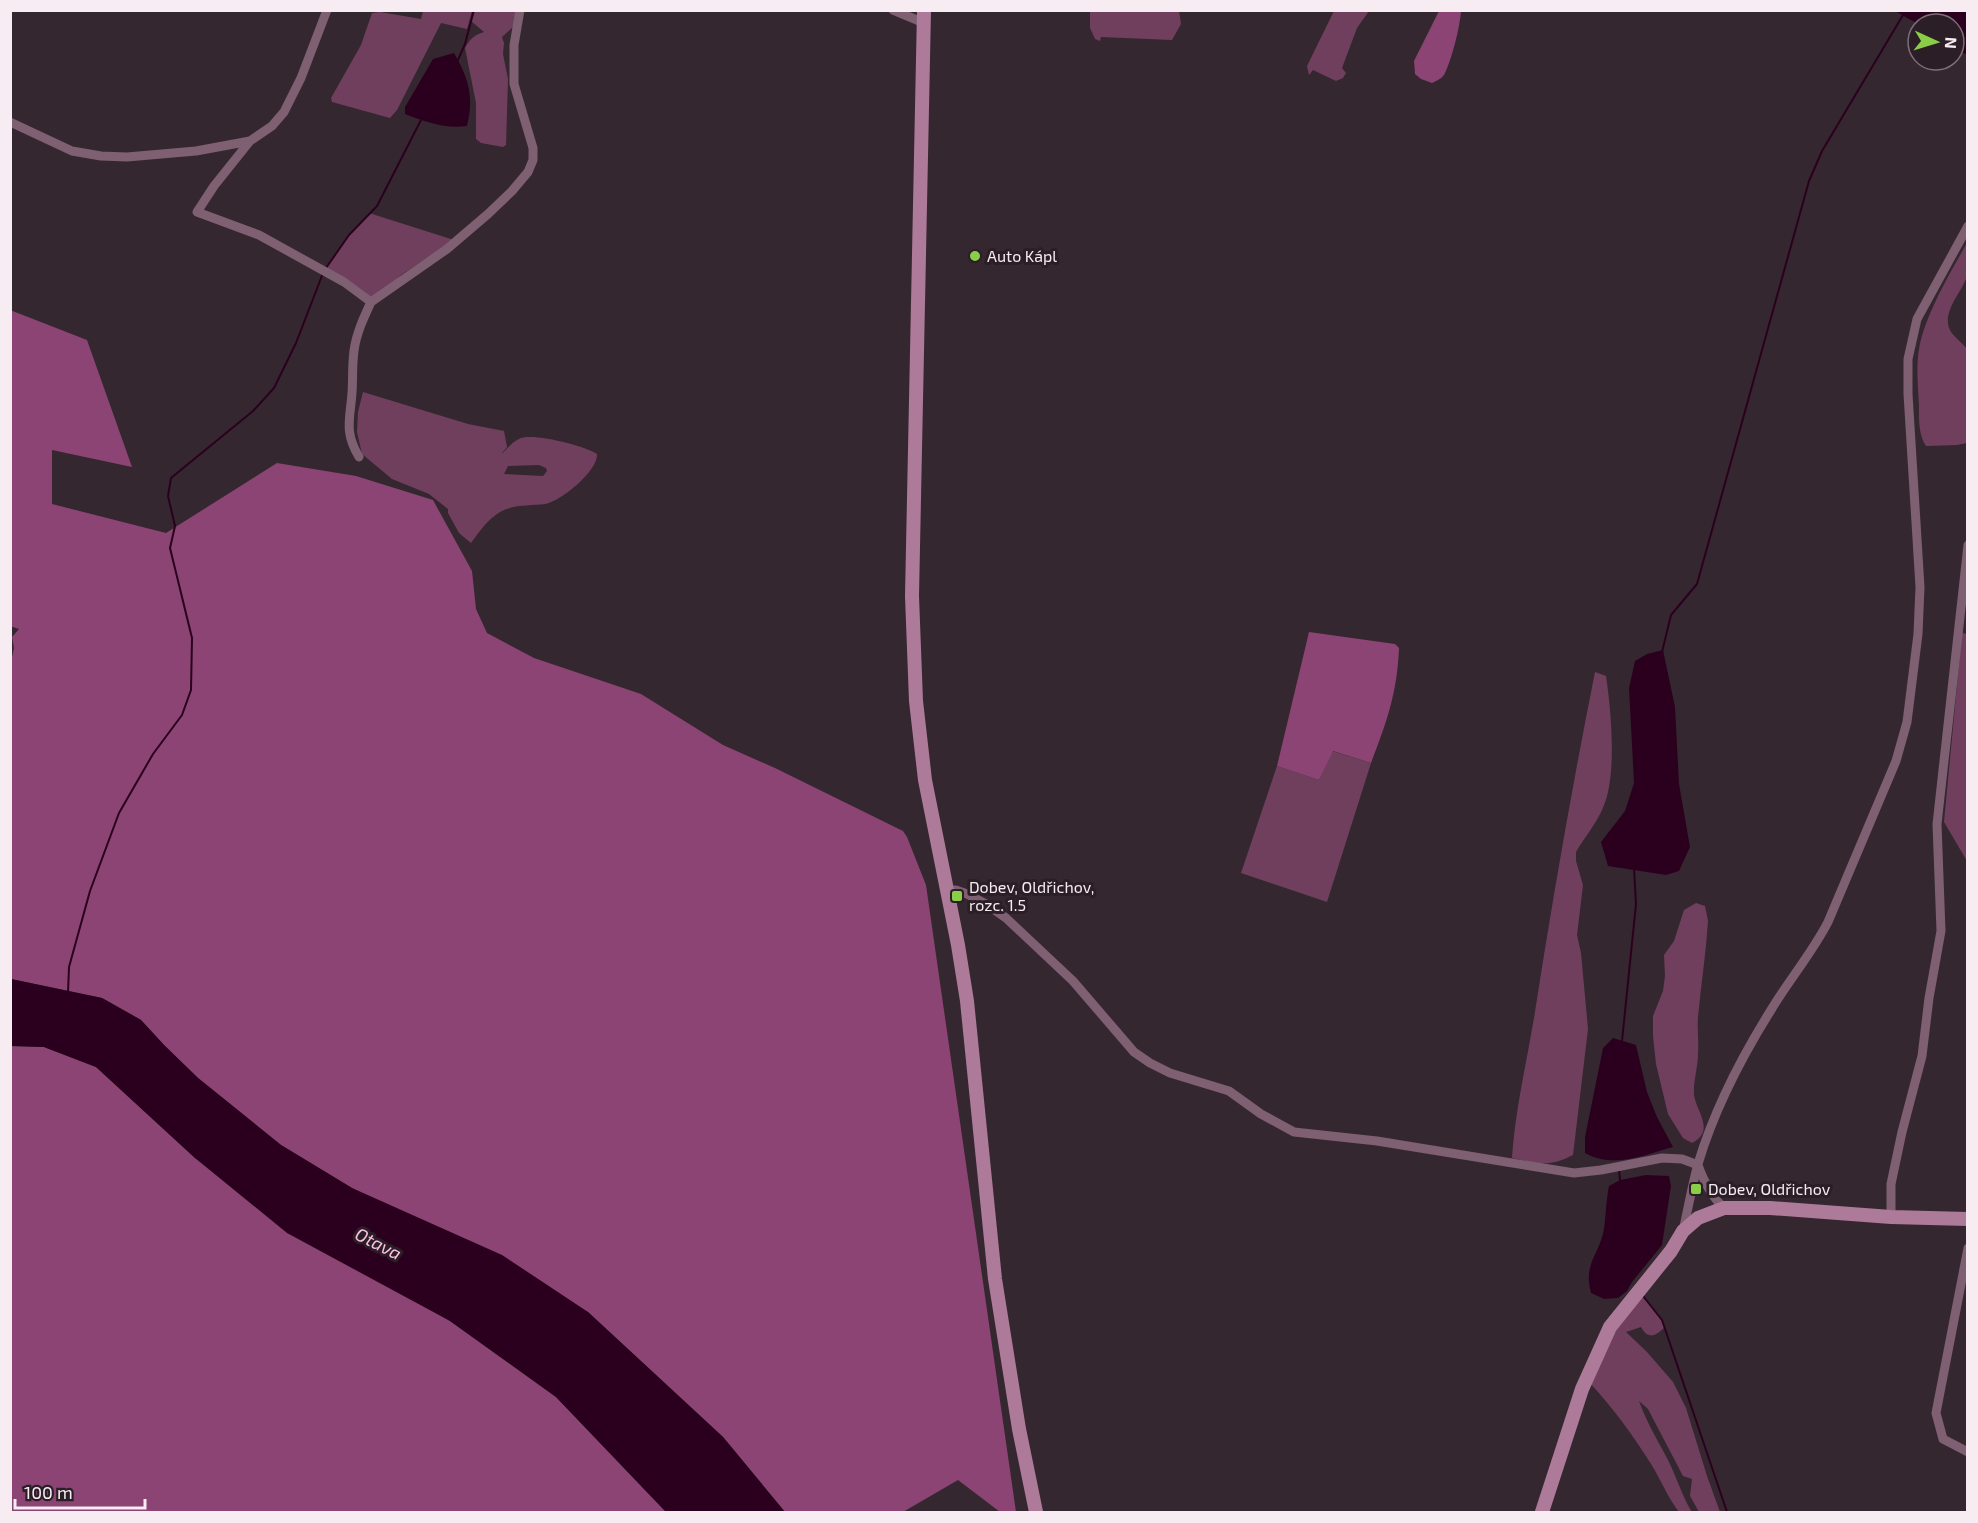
<svg xmlns="http://www.w3.org/2000/svg" width="1978" height="1523" font-family="'Exo 2',sans-serif">
<rect width="100%" height="100%" fill="#352730"/>
<!-- green -->
<path fill="#703f5e" fill-rule="evenodd" d="M423 11H472L467 29 441 23 397 110 390 118 332 102 331 98 361 45 372 13 380 12 421 19Z
M474 11H517L513 27 502 37 504 43 503 54 508 79 506 145 503 147 481 143 476 139V103L465 48C470 39 474 35 484 32L471 21Z
M1090 11H1179L1181 24 1172 40 1101 37 1100 41 1095 39 1090 28Z
M1334 11H1369L1357 28 1342 68 1346 73 1343 78 1336 81 1313 70 1309 75 1307 66Z
M369 213 454 240 401 275 386 289 369 298 325 268 350 234Z
M1967 243C1968 253 1970 266 1967 276 1962 292 1943 310 1949 328 1952 336 1962 342 1967 349V443L1957 445 1926 446C1918 433 1919 419 1919 405 1918 387 1916 367 1919 349 1925 315 1950 273 1967 243Z
M363 392 468 424 504 431 507 447 501 454C506 450 512 442 519 439 531 432 585 446 597 454 598 471 561 501 545 504 530 506 514 504 500 512 488 519 479 532 471 543L459 533 448 513V509L429 494 392 479 362 454 357 432 358 412ZM539 465 546 468 547 471 543 476 504 474 508 466Z
M1962 633 1968 634 1967 861 1944 822Z
M1595 672 1606 676C1611 709 1617 774 1604 805 1599 820 1584 838 1576 852V861L1583 885 1577 935 1581 953 1588 1029 1573 1155C1548 1168 1538 1163 1512 1158 1515 1112 1526 1065 1534 1018 1552 902 1572 787 1595 672Z
M1332 751 1371 763 1327 902 1241 873 1277 766 1319 780Z
M1696 903 1705 906 1708 921C1706 953 1701 985 1698 1017 1697 1029 1699 1042 1698 1054 1698 1067 1693 1082 1694 1095 1696 1111 1716 1131 1692 1143L1683 1138 1668 1114 1656 1064 1653 1036V1016L1663 991 1665 976 1664 955 1674 941 1684 910Z
M1643 1296 1655 1310 1665 1327C1656 1336 1648 1340 1641 1327L1626 1332 1647 1352 1673 1382 1686 1408 1707 1476 1720 1512H1699L1690 1496 1692 1479 1683 1476 1648 1409 1639 1401C1646 1421 1658 1441 1668 1460 1677 1478 1682 1496 1692 1512H1679C1668 1498 1661 1480 1651 1464 1633 1435 1613 1408 1590 1383 1604 1352 1618 1320 1643 1296Z"/>
<!-- forest -->
<path fill="#8b4473" d="M1439 11H1461C1460 26 1452 60 1444 75 1441 79 1436 81 1432 83L1421 79 1415 74 1414 61Z
M10 310 87 340 132 467 52 450V504L166 533 277 463 356 476 433 500 472 571 476 609 487 633 534 658 641 694 723 745 775 768 903 831 907 837 926 885 1016 1512H1000L958 1480 903 1512H785L723 1437 588 1312 352 1188 281 1145 198 1078 164 1045 141 1020 102 998 11 979 10 666 14 648 12 637 19 629 10 626Z
M1309 632 1395 644 1399 648C1397 694 1387 721 1371 763L1333 751 1319 780 1277 766Z
M11 1046 44 1047 96 1067 195 1158 450 1321 556 1397 666 1512H11Z"/>
<!-- water -->
<path fill="#2b001e" d="M1895 11H1967V55L1954 47V24H1918Z
M454 53C469 79 474 97 467 126 446 129 425 122 405 114V107L433 59Z
M1663 650 1675 707 1679 784 1690 847 1679 871 1666 875 1608 866 1601 842 1625 811 1634 783 1629 688 1635 661 1647 654Z
M11 979 102 998 141 1020 164 1045 198 1078 281 1145 352 1188 502 1255 588 1312 723 1437 785 1512H666L556 1397 450 1321 287 1233 195 1158 96 1067 44 1047 11 1046Z
M1613 1038 1636 1045 1647 1092 1657 1117 1673 1147C1644 1155 1614 1169 1585 1153V1137L1603 1048Z
M1646 1175 1669 1176 1671 1186 1662 1245 1632 1282 1627 1291 1618 1298 1604 1299 1591 1293C1583 1263 1599 1256 1604 1229 1606 1215 1606 1200 1609 1186L1620 1180Z"/>
<g fill="none" stroke-linecap="round" stroke-linejoin="round">
<!-- stream -->
<path stroke="#2b001e" stroke-width="2" d="M457 62 465 44 474 10
M326 268 349 235 377 206 421 120
M1662 652 1671 615 1697 584 1809 181 1822 151 1906 10
M68 993 69 967 90 891 119 813 153 754 182 715 191 690 192 638 170 548 175 526 168 496 171 478 253 411 274 388 296 343 323 273
M1622 1041 1636 904 1634 868
M1619 1169 1620 1181
M1643 1296 1662 1320 1727 1512"/>
<!-- street -->
<path stroke="#7f5f72" stroke-width="9" d="M893 10 924 23
M10 122 72 151 101 156 127 157 196 151 250 141 272 126 284 112 301 78 327 10
M250 141 214 186 197 212 259 235 344 282 371 302
M359 457C344 432 350 420 352 393 353 379 352 365 354 351 356 334 364 317 371 302L447 249 488 214 512 191 528 172 533 160V148L514 84V45L520 10
M948 891 956 890 967 894 986 904 1006 918 1073 981 1134 1052 1150 1063 1170 1073 1229 1091 1261 1114 1294 1132 1377 1141 1574 1173 1601 1170 1662 1158 1682 1159 1698 1165C1704 1182 1711 1196 1724 1208
M1891 1217V1184L1902 1132 1922 1056 1929 998 1941 931 1937 824 1968 545
M1683 1231C1688 1209 1692 1186 1698 1164 1714 1110 1741 1058 1771 1010 1789 980 1812 953 1828 922L1896 761 1907 722 1918 634 1920 587 1908 394V359L1917 319 1968 226
M1968 1248 1936 1413 1943 1439 1968 1452"/>
<!-- secondary -->
<path stroke="#ae7a9a" stroke-width="14" d="M924 10 912 596 916 701 925 780 958 945 967 1001 995 1279 1019 1429 1036 1512
M1542 1512 1582 1389 1610 1327 1671 1251 1683 1231 1698 1218 1724 1208H1770L1891 1217 1968 1219"/>
</g>
<!-- markers -->
<g fill="#8ace47" stroke="#2b1e26" stroke-width="2">
<circle cx="975" cy="256" r="6"/>
<rect x="951" y="890" width="12" height="12" rx="3"/>
<rect x="1690" y="1183" width="12" height="12" rx="3"/>
</g>
<g text-anchor="middle" stroke-width="6" stroke-linejoin="round" paint-order="stroke">
<!-- poi labels -->
<g font-size="16" fill="#f6ecf2" stroke="#2b1e26" text-anchor="start">
<text x="987" y="262">Auto Kápl</text>
<text x="969" y="893">Dobev, Oldřichov,<tspan x="969" dy="18">rozc. 1.5</tspan></text>
<text x="1708" y="1195">Dobev, Oldřichov</text>
</g>
<!-- water labels -->
<g font-size="18" font-style="italic" fill="#ffc0e6" stroke="#2b1e26">
<text transform="translate(378 1244) rotate(27)" y="6">Otava</text>
</g>
</g>
<!-- border -->
<rect width="1978" height="1523" fill="none" stroke="#f6ecf2" stroke-width="24"/>
<!-- north arrow -->
<g transform="translate(1936 42) rotate(94)"><circle r="28" fill="#2b1e26" stroke="#7c7078" stroke-width="1.5"/>
<path d="M0-4.5L10 22L0 15L-10 22Z" fill="#8ace47"/>
<text y="-9" font-size="16" font-weight="bold" text-anchor="middle" fill="#f6ecf2">N</text>
</g>
<!-- scale -->
<path d="M15 1499v9h130v-9" fill="none" stroke="#f6ecf2" stroke-width="3"/>
<text x="24" y="1499" font-size="18" fill="#f6ecf2" stroke="#2b1e26" stroke-width="4.5" paint-order="stroke">100 m</text>
</svg>
